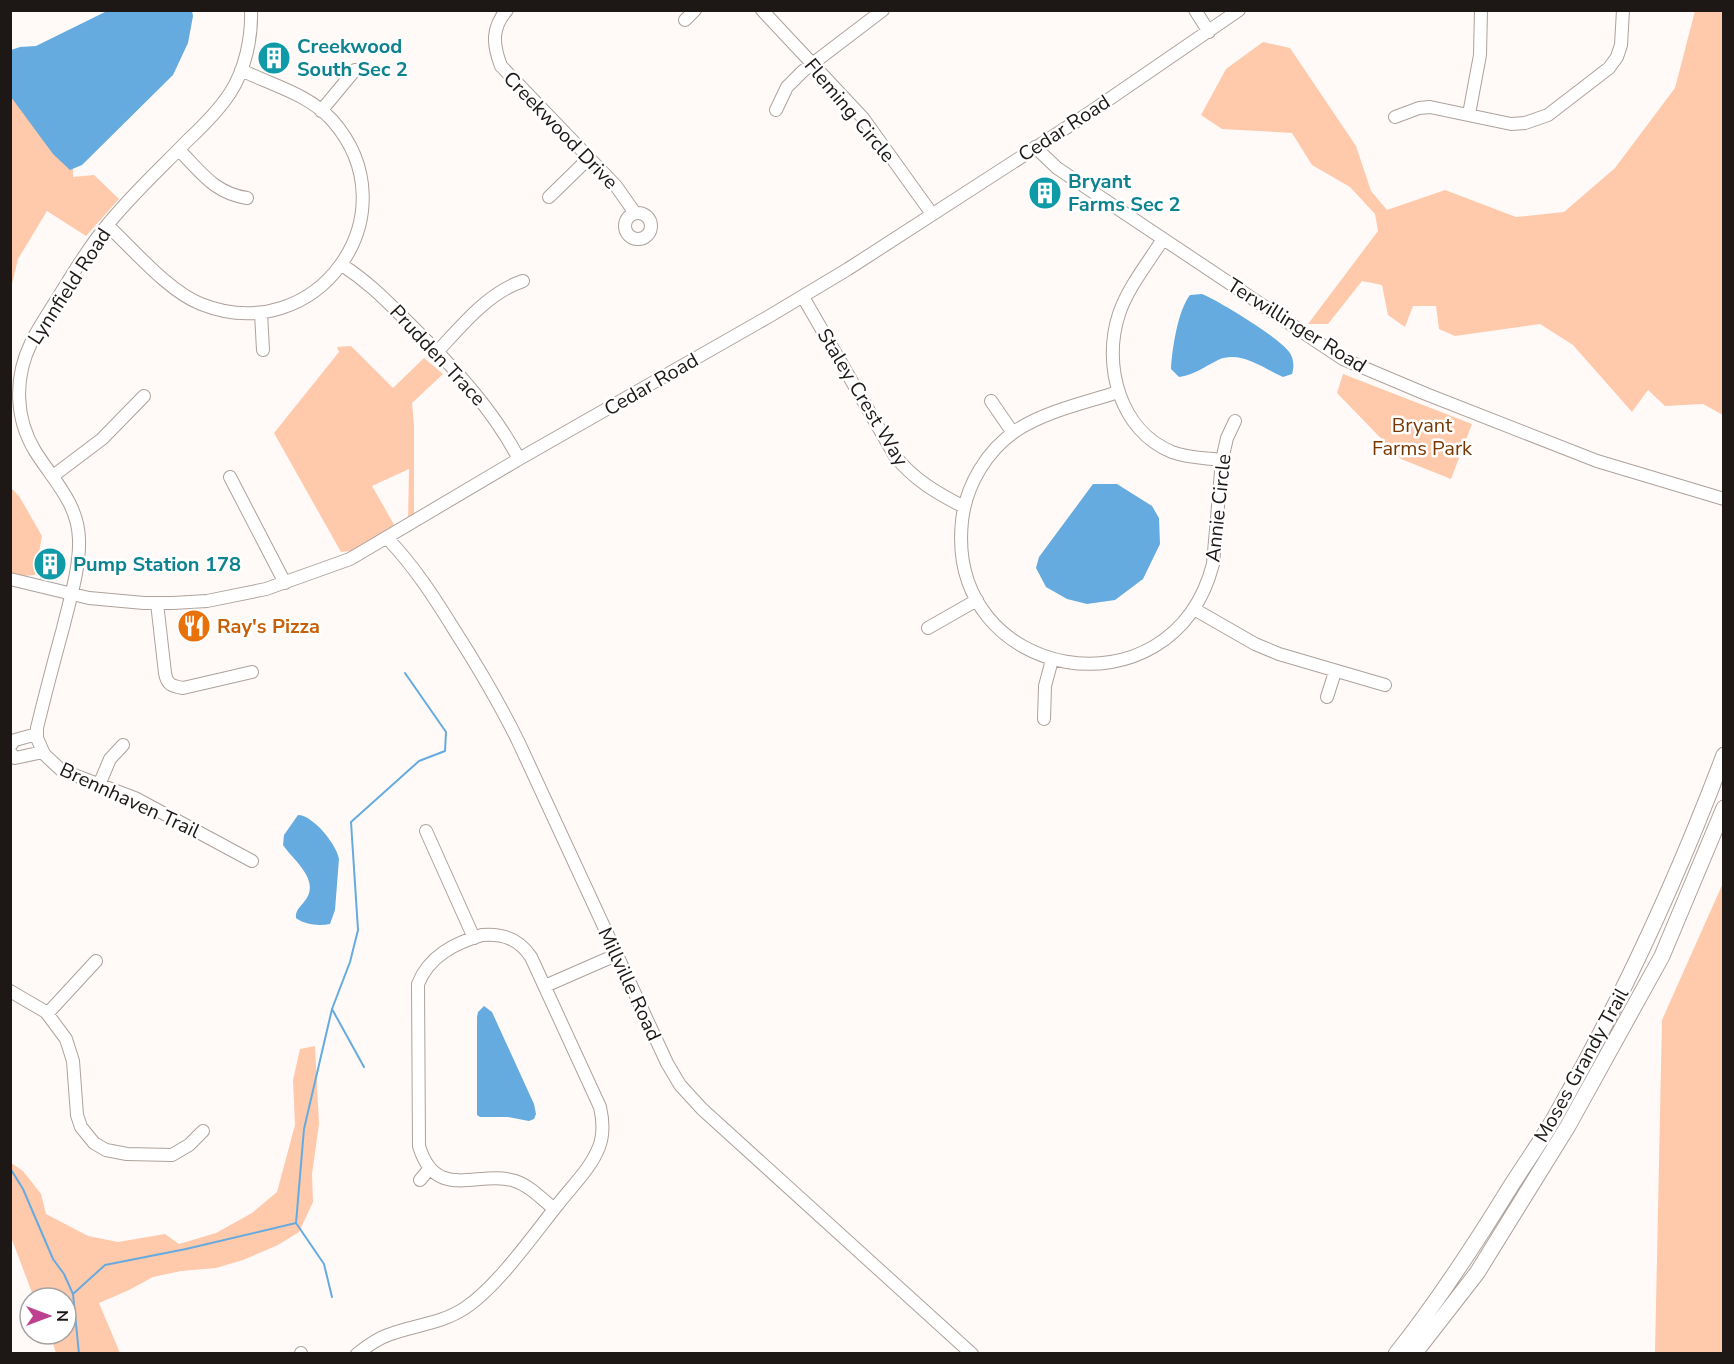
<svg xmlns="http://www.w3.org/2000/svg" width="1734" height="1364" font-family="'Nunito Sans',sans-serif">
<rect width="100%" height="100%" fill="#fffaf7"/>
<!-- green -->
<path fill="#ffc9ab" d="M1695 11H1723V415L1703 404 1665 406 1648 390 1632 412 1573 345 1540 324 1455 336 1439 329 1436 306H1413L1405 327 1388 315 1382 285 1362 281 1328 324H1308L1378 231 1375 214 1350 187 1312 165 1292 133 1222 129 1201 115 1226 69 1263 42 1290 48 1356 146 1371 191 1387 210 1445 190 1516 217 1564 212 1615 168 1675 88Z
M11 83 73 164V177L94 175 119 199 86 236 47 211 18 259 11 288Z
M351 346 393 388 424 358 443 374 412 403 414 425V518L408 522 409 469 372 486 396 528 352 551 341 552 274 433 339 352 337 347Z
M1343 374 1472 424 1451 479 1401 459 1337 393Z
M10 487 19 496 42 536 35 575 11 577Z
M1723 883V1353H1655L1662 1020Z
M315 1046 319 1124 312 1174 313 1202 299 1232 278 1245 243 1260 216 1268 181 1271 153 1277 129 1290 99 1303 120 1353H56L50 1334H66V1298H34L11 1237V1163L23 1171 41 1194 46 1214 88 1236 118 1242 165 1234 179 1244 216 1233 252 1213 277 1192 295 1125 293 1080 300 1049Z"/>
<!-- water -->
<path fill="#65abdf" d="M107 11H192L193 16 188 43 173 75 82 165 70 170 53 154 11 97V50L20 47 36 46Z
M1202 294C1219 301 1284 340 1291 355 1294 361 1294 368 1292 374L1283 377C1263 368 1240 350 1218 360 1204 367 1194 375 1179 377L1171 369C1172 349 1178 310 1190 295Z
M1093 484H1117L1152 506 1159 518 1160 544 1143 579 1115 600 1087 604 1067 599 1046 587 1036 568 1039 557Z
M298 815C313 815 337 845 339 859L335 910 330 924C319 926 305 925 296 918 295 911 300 907 304 902 322 881 294 861 283 845L284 835Z
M484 1006 492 1012 534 1104 536 1114 534 1119 529 1121 508 1117H480L477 1115V1017L478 1012Z"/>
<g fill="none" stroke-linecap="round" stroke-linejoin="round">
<!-- stream -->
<path stroke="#65abdf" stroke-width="2" d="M332 1009 364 1067
M10 1168 23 1189 53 1259 64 1274 73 1294
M332 1297 324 1264 296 1223 304 1129 332 1009 350 962 358 930 351 822 419 761 445 751 446 732 405 673
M79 1354 73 1294 105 1265 186 1249 296 1223"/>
<defs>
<path id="minor" d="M251 10C252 38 245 70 230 93 219 110 203 126 188 140 160 169 129 197 104 229 85 252 70 279 54 304 46 317 37 330 31 343 14 378 15 418 35 451 53 480 78 503 79 539 80 568 70 599 63 628 54 661 45 695 37 728V738L44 754 61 770 135 798 252 861
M507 10C491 28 493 45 501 66L616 186 635 213
M762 10 863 118 932 214
M1195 10 1209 32
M685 20 695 10
M776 110 787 87 803 71 883 10
M321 111 355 70
M1469 114 1480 55 1481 10
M1395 117 1419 108 1430 107 1511 124 1525 123 1548 115 1609 68 1617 57 1621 45 1623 10
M1035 147 1057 168 1343 359 1426 394 1597 461 1724 499
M179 150C201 172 214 193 247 198
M549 197 588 159
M625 226a13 13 0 1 1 26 0a13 13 0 1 1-26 0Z
M107 225C133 249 168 291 201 304 316 350 415 214 332 120 308 94 272 85 241 70
M1163 239C1148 263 1128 287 1119 314 1102 365 1120 431 1172 452 1188 458 1205 458 1222 460
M342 265C373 285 392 307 418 332 457 371 493 410 519 459
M803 297 895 456C914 480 937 493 964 507
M261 313 263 350
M438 351C462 325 489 292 523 281
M1118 392C1085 403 1046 411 1017 430 987 450 966 485 962 521 945 681 1172 722 1213 564L1222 460 1227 438 1235 421
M991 401 1013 433
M53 476 102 439 144 396
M230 477 285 583
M387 538C414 566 434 597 455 631 478 667 500 704 519 743L667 1063 680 1085 702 1109 972 1354
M10 579 89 598 144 603H173L207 601 266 589 350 559 519 459 768 317 848 269 1086 115 1239 10
M157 603 165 673C167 685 172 686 183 688L252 672
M1194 609 1255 644 1279 654 1385 685
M928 628 977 600
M1327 697 1335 672
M1044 719 1045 686 1052 660
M10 746 15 740 37 734
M10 752 15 758 43 752
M99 785 110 759 123 745
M426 831 474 938
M545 986 616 955
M10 991 46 1012 66 1039 73 1061 77 1115 81 1127 94 1143 106 1150 127 1154 172 1155 189 1145 203 1131
M48 1013 96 961
M420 1180 430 1168
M301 1353V1354
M357 1354C366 1347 376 1339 388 1335 414 1325 441 1324 465 1308 498 1286 534 1234 559 1203 573 1185 591 1168 599 1147 604 1134 603 1120 600 1107L531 957C519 939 503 933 482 935 455 943 429 956 418 984L419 1146C436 1203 479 1169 515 1181 530 1186 542 1199 554 1209"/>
<path id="major" d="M1396 1354C1438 1301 1474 1246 1509 1189 1526 1162 1545 1136 1560 1108 1624 995 1678 877 1724 755
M1414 1354 1477 1273 1568 1126 1662 956 1724 808"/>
</defs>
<!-- minor casing -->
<use href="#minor" stroke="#ada29c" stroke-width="14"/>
<!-- major casing -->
<use href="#major" stroke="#ada29c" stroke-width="17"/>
<!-- minor -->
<use href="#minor" stroke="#fff" stroke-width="12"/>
<!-- major -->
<use href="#major" stroke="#fff" stroke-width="15"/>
</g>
<!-- icons -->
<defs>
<symbol id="building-disc" viewBox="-11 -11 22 22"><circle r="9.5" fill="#0f9aa8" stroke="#fff"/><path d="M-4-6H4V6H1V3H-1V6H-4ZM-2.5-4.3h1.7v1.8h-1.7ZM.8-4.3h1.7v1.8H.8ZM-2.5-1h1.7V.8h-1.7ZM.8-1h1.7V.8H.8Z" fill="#fff"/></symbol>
<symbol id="restaurant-disc" viewBox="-11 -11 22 22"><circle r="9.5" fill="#e8710a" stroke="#fff"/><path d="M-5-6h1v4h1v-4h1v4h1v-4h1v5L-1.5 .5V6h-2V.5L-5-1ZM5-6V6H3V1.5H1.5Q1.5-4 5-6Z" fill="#fff"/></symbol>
</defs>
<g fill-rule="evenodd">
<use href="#building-disc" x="255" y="39" width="38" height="38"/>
<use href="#building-disc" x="1026" y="174" width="38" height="38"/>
<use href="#building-disc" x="31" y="545" width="38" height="38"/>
<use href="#restaurant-disc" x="175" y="607" width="38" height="38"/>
</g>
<g text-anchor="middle" stroke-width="5" stroke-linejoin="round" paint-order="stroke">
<!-- culture labels -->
<g font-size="20" font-weight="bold" fill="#0d838f" stroke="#fff" text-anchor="start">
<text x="297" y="53">Creekwood<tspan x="297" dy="23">South Sec 2</tspan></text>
<text x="1068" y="188">Bryant<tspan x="1068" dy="23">Farms Sec 2</tspan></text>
<text x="73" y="571">Pump Station 178</text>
</g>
<!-- street labels -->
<g font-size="20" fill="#1d1816" stroke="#fff">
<text transform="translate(850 110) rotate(50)" y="7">Fleming Circle</text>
<text transform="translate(1064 128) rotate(-33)" y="7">Cedar Road</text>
<text transform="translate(561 130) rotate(46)" y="7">Creekwood Drive</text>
<text transform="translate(69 286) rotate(-57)" y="7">Lynnfield Road</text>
<text transform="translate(1297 325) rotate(32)" y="7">Terwillinger Road</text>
<text transform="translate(438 355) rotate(47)" y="7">Prudden Trace</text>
<text transform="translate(651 384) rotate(-30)" y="7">Cedar Road</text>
<text transform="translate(863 397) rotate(59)" y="7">Staley Crest Way</text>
<text transform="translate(1218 508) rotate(-84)" y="7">Annie Circle</text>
<text transform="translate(130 800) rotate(25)" y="7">Brennhaven Trail</text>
<text transform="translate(630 984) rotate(65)" y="7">Millville Road</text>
<text transform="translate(1581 1065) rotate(-61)" y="7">Moses Grandy Trail</text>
</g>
<!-- park labels -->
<g font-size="20" fill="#783702" stroke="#fff">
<text x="1422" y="432">Bryant<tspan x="1422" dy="23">Farms Park</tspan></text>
</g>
<!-- food labels -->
<g font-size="20" font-weight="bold" fill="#c56008" stroke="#fff" text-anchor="start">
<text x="217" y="633">Ray's Pizza</text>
</g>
</g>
<!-- border -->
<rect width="1734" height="1364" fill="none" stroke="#1d1816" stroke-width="24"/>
<!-- north arrow -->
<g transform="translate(48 1316) rotate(90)"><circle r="28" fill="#ffffff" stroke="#a5a3a2" stroke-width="1.5"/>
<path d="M0-4.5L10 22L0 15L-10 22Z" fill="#be4191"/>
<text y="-9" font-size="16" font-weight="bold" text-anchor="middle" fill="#1d1816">N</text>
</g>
</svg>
